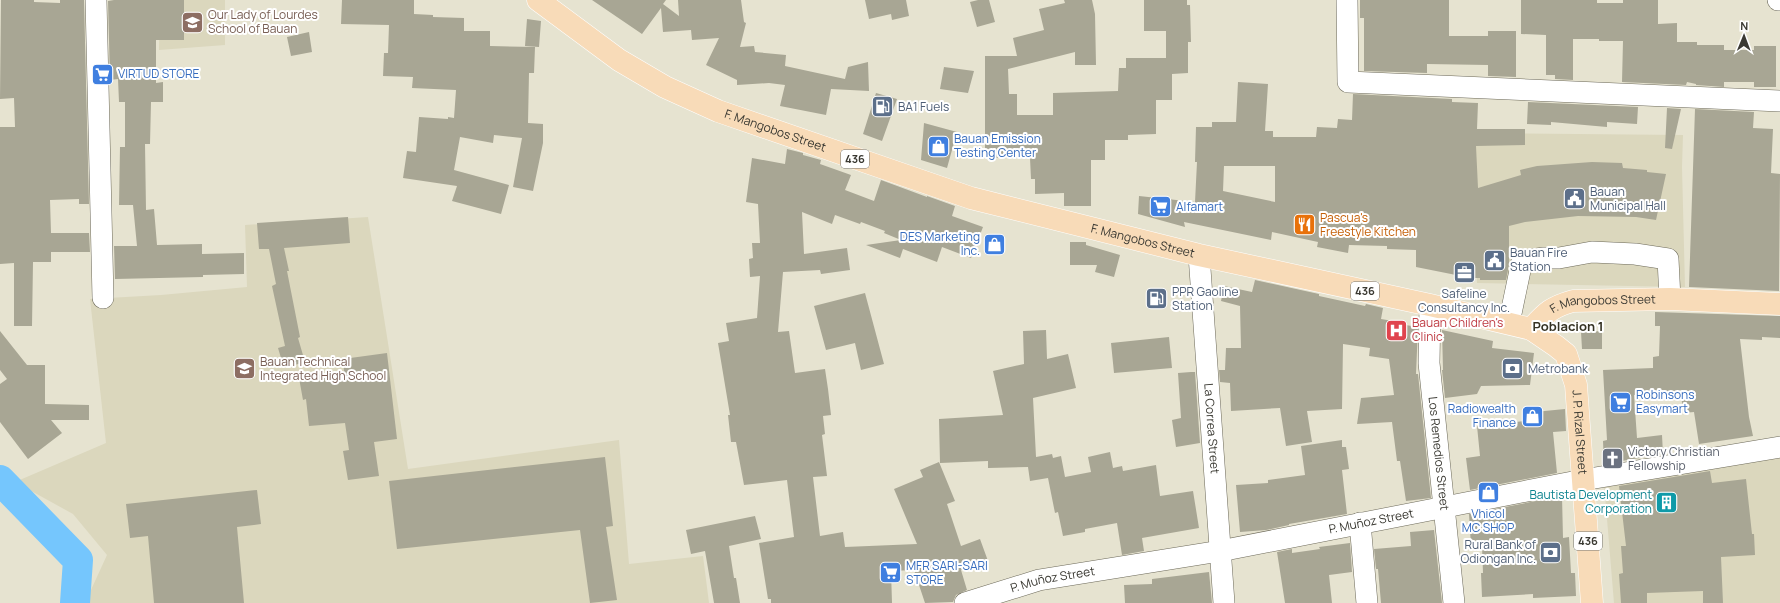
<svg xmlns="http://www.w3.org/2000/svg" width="1780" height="603" font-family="Manrope,sans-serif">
<rect width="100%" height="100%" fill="#e6e3d0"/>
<!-- built -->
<path fill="#dbd7bd" d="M160 0H225V45L159 50Z
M1474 133 1683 135 1682 167 1685 287 1477 283Z
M368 217 408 469 619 440 629 564 703 556 709 603H85L107 555 73 514 15 482 106 443 90 299 161 295 247 287 245 225Z
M1780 458V603H1614L1604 483Z"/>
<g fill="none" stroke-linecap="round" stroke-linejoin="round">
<!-- river -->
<path stroke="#75c6fd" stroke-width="30" d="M0 480 78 560 75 603"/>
</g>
<!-- building -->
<path fill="#a8a694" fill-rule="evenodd" d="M1 0H34V2L60 3V0H84L89 204H79V199L50 200 51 233H89L90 252H51V262H33L32 326H14V263L0 264V127H15L14 98 0 99Z
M114 0H184V40H156V83L163 82V102H151L150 144H145L146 210 154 209 157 245 202 244V254L244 253V274L203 275V277L115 279 114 246H137L133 205H119L120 147H125V102H119L118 79 110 80 108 1Z
M342 0H414V14L433 15V17L464 18V31H490V46L535 47 534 73H529L528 123 543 124V143L533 191 513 187 522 138 494 135 493 143 460 137 454 170 509 185 501 214 452 201 457 186 403 178 407 151 416 152 419 117 448 119V117L454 118 456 90 412 88 413 77 383 76 384 53H388L389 25 341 24Z
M592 0H666L663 4 679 16 678 0H741L744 22 746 23 740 47 754 46 755 52 786 55 785 66 845 79 848 67 868 62 869 91 831 89 826 115 780 106 785 85 769 83 737 85V80L706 65 719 38 692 40 691 30 663 32 661 8 642 34Z
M865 0H906L909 16 892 20 891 14 869 19Z
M978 0H989L995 22 977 27 970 2Z
M1064 0H1092L1095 14 1096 65H1075V52L1008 69 1009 94H1017V115H1053V93L1118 91 1119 68H1126V58H1166V31H1144V0H1187V5H1190L1191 42H1188V73L1172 74V100H1156V134L1128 135V140H1105V160H1091V206H1064V193L1035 194V179H1031L1030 158H985V56H1017L1013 38 1044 30 1039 9 1065 3Z
M1360 0H1449V36H1488V31H1516V77L1488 76V65L1427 64V73L1364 71V18H1360Z
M1521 0H1597V3H1623V0H1658V24L1677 23V42H1697V45H1724V50H1754V46H1776V87H1754V82H1724V87L1696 85V84L1687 82 1686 85 1622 82 1623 41H1599V39H1573V80L1555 79V75H1546V35L1521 34Z
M527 19 541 21 539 47 525 46Z
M309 32 312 52 291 56 287 37Z
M944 67 974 71 968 93 940 89Z
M1238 82 1268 84 1265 131H1273V137H1316L1317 127 1337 128 1338 119 1352 120 1353 94 1452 99V102L1478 103 1477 129H1525V145L1476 146 1478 188 1521 175 1520 170 1537 166 1592 162 1622 163 1623 168 1647 170V172L1666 174 1656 220 1636 217 1578 216 1525 222 1509 226V265L1506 280H1480V278H1456V275L1416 267V250L1387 249V246L1349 245 1348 253 1317 247 1318 242 1272 232 1271 240 1184 222 1185 227 1138 214 1139 196 1195 202 1197 162H1195L1196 127H1212V122H1236ZM1224 166H1275V202L1223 191Z
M876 93 897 99 882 141 863 134Z
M1528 102 1638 107 1637 124 1607 122V127L1551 122V125L1527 124Z
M1667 108 1681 109 1672 149 1665 148Z
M1695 109 1754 112 1753 128 1773 129 1771 173 1780 174 1779 291 1689 287Z
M924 123 957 132 947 168 921 160Z
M787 149 803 153V155L821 160 820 164 851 175 845 190 874 201 881 180 927 197V196L955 206 952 216 983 227 971 258 942 247 937 262 903 249 900 258 866 245 901 240 884 233 885 231 861 222 860 224 835 215 832 224 802 212 804 254 847 248 850 270 821 274 820 270 783 272 778 332 789 331 795 373 825 369 828 389 831 415 823 416 825 434 822 435 827 476 813 477 820 536 843 532 845 547 917 544 894 489 923 477 920 470 939 462 955 501 947 504 961 546 980 539 988 561 961 570 967 590 956 595 953 602 925 603 914 570 891 571 892 603H771V599H768L759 543 794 537 787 480 744 485 736 442H731L728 415H730L718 343 729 341 726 323 757 318 760 276 750 277 749 259 753 258 752 243H760L758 204 746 202 752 158 785 164Z
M348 217 350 243 284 248 289 271H287L300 337 298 338 305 362 284 368 278 348 285 346 272 286 276 284 269 249H259L257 223Z
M1070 242H1086V245L1120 255 1114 277 1095 272 1097 265H1070Z
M1255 280 1319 294V296L1365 306 1366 304 1383 308 1381 319 1393 321V323L1418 327 1416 374H1418L1431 498 1406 501 1400 461H1397L1392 422 1357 424 1361 398 1394 395 1389 359 1369 356 1370 348 1343 344 1342 409 1307 411 1312 442 1286 446 1280 408 1231 411 1230 383 1220 382 1219 370H1225L1226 348H1241L1240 306 1221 301 1224 286 1252 292Z
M865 293 884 364 861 370 855 343 826 350 814 306Z
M1655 312 1780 316V338L1762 337V340L1740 339 1749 417 1753 436 1699 444 1694 412 1683 413 1681 393 1634 395 1637 438 1662 435 1663 454 1604 464 1603 441 1607 440 1603 370 1653 368V357L1659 356 1660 326H1655Z
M1046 330 1047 359 1068 354 1076 388 1033 398 1036 457 1052 454 1053 458 1061 456 1065 477 1091 472 1088 457 1110 452 1113 468 1122 466 1123 471 1156 465 1160 496 1193 491 1199 528 1142 538 1144 551 1122 555 1117 523 1085 529V532L1063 536 1058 512 1055 513 1048 478 1030 481 1028 467 988 468V461L940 463 939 419 1003 415 993 371 1024 364 1023 331Z
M1442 330 1493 341 1492 348 1534 353 1530 385 1481 386 1477 394 1445 398 1442 370H1443Z
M0 331 27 365H45V404L89 405V420H51L62 433 28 459 0 422V384L7 379 0 370Z
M1602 331V349H1582L1581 332Z
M1169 337 1172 368 1114 373 1111 343Z
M387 353 397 439 374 442 379 476 348 480 343 451 349 450 345 423 309 426 306 399 303 400 299 378 344 371 343 359Z
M1191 372H1195L1200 443 1176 447 1172 420 1181 418 1178 373Z
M1565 409 1566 431 1553 432 1557 473 1470 490 1466 458 1480 456 1477 426 1525 421 1524 413Z
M1342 440V447H1346L1349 469 1342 470 1347 514 1289 524V525L1266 530 1240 532 1236 485 1268 483V480L1305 475 1301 446Z
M605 457 613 526 606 527 617 600 590 603 580 530 397 549 389 481Z
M1710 471 1712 483 1746 479 1752 534H1754L1755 555 1721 557 1723 603H1703V591L1647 593V603H1621L1619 574 1623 573 1621 546H1626L1619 486Z
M257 490 261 524 237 527 244 603H154L148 536 130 538 126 504Z
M1562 496 1563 538 1569 537 1571 573H1575L1576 596 1533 598V594L1482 597 1481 573H1483L1482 546H1471L1469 514Z
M755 516 761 539 729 546 734 578H736L740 603H714L705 551 691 554 686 530Z
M1434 530 1442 603H1381L1378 569H1376L1374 549 1411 546 1410 532Z
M1350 543 1352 572 1329 575 1332 603H1285L1277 552 1292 549V553L1320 549 1319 547Z
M1209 572 1212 603H1125L1124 585 1152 584V579Z"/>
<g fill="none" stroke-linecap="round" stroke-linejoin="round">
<defs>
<g id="minor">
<path d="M96 0 103 298"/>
<path d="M1347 0 1348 82 1780 101"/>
<path d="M1778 0H1780"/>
<path id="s1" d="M1199 255 1224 603"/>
<path id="s2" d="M1430 305 1429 363 1454 603"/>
<path d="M1509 323 1522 261 1544 258H1559L1592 252 1635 254 1668 259 1670 299"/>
<path d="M1360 523 1367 603"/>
<path id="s3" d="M965 603 1039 580 1220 551 1583 480 1780 447"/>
</g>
<g id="major">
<path id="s4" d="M538 0 619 60 665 87 718 111 971 198 1199 255 1430 305 1531 329 1556 346 1566 354 1576 385 1592 603"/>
<path id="s5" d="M1531 329C1546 313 1551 307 1573 301L1670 299 1780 304"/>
</g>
</defs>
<!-- minor casing -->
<use href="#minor" stroke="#6c6959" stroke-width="22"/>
<!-- major casing -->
<use href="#major" stroke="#fff" stroke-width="23"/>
<!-- minor -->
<use href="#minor" stroke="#fff" stroke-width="21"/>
<!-- major -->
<use href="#major" stroke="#f8dbb8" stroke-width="22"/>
</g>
<!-- icons -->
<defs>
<symbol id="school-square" viewBox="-11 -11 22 22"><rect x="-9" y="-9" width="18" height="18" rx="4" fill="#8d6e63" stroke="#fff"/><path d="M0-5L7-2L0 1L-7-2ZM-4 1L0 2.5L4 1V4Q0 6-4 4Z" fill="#fff"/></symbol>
<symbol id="supermarket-square" viewBox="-11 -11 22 22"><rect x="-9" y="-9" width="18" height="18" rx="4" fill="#3f7fe0" stroke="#fff"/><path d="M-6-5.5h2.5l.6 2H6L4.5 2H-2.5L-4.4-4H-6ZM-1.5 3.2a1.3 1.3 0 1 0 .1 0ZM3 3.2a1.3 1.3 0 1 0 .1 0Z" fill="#fff"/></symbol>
<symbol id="fuel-square" viewBox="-11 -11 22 22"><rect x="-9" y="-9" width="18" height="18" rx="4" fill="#5c6f8a" stroke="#fff"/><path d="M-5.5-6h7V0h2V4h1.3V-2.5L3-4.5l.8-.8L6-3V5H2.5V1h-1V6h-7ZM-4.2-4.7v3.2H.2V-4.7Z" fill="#fff"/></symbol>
<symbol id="shop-square" viewBox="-11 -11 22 22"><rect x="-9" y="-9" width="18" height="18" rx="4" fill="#3f7fe0" stroke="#fff"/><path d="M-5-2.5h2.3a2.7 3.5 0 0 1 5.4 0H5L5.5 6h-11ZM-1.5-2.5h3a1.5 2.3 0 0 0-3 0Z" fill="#fff"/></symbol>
<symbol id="civic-square" viewBox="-11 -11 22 22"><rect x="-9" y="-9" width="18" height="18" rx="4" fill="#5c6f8a" stroke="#fff"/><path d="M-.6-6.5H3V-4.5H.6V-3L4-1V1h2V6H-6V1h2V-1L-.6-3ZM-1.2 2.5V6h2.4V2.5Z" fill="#fff"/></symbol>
<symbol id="restaurant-square" viewBox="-11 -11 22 22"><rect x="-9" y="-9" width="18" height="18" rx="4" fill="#e8710a" stroke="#fff"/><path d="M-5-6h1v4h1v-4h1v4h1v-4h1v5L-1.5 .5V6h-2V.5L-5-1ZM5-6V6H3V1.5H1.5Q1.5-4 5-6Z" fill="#fff"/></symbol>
<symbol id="office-square" viewBox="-11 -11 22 22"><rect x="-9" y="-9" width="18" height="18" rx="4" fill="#5c6f8a" stroke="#fff"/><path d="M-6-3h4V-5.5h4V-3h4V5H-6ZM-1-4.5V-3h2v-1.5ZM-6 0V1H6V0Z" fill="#fff"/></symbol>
<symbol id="hospital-square" viewBox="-11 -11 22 22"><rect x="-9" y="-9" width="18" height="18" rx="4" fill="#e0444e" stroke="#fff"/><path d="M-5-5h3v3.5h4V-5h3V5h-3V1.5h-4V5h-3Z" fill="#fff"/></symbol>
<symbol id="bank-square" viewBox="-11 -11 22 22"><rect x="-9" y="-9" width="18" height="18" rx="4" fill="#5c6f8a" stroke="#fff"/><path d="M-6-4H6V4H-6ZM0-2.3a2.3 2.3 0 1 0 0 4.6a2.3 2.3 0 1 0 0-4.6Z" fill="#fff"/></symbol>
<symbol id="church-square" viewBox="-11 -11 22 22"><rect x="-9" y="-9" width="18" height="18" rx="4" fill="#6b7280" stroke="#fff"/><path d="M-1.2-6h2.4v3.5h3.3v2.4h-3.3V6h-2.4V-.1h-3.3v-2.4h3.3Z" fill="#fff"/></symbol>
<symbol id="building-square" viewBox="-11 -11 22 22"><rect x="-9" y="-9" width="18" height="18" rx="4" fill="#0f9aa8" stroke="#fff"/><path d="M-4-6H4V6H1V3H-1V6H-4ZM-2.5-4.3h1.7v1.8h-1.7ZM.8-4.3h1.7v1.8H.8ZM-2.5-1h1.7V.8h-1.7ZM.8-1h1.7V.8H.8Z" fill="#fff"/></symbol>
</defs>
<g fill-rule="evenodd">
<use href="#school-square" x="180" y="10" width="25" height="25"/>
<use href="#supermarket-square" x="90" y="62" width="25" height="25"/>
<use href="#fuel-square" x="870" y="94" width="25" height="25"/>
<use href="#shop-square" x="926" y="134" width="25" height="25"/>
<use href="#civic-square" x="1562" y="186" width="25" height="25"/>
<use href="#supermarket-square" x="1148" y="194" width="25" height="25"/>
<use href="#restaurant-square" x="1292" y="212" width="25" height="25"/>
<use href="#shop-square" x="982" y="232" width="25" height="25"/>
<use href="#civic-square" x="1482" y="248" width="25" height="25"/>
<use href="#office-square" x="1452" y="260" width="25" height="25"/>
<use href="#fuel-square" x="1144" y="286" width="25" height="25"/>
<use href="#hospital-square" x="1384" y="318" width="25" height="25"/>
<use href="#school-square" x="232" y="356" width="25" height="25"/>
<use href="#bank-square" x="1500" y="356" width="25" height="25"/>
<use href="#supermarket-square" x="1608" y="390" width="25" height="25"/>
<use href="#shop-square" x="1520" y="404" width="25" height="25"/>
<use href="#church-square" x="1600" y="446" width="25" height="25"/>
<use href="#shop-square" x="1476" y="480" width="25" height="25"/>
<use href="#building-square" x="1654" y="490" width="25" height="25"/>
<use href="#bank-square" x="1538" y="540" width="25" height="25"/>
<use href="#supermarket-square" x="878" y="560" width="25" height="25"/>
</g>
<g text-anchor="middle" stroke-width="4" stroke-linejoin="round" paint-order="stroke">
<!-- shield labels -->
<g fill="#fff" stroke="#757470" stroke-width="1">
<rect x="841" y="150" width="28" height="18" rx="3"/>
<rect x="1351" y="282" width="28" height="18" rx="3"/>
<rect x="1574" y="532" width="28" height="18" rx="3"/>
</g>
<g font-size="11" font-weight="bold" fill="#3a3932">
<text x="855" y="163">436</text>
<text x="1365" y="295">436</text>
<text x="1588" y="545">436</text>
</g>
<!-- education labels -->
<g font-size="12" fill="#785e54" stroke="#fff" text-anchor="start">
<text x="208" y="19">Our Lady of Lourdes<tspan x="208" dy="14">School of Bauan</tspan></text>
<text x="260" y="366">Bauan Technical<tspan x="260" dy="14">Integrated High School</tspan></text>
</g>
<!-- shop labels -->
<g font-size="12" fill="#366cbe" stroke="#fff" text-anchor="start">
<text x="118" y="78">VIRTUD STORE</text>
<text x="954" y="143">Bauan Emission<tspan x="954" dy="14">Testing Center</tspan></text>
<text x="1176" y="211">Alfamart</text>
<text x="980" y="241" text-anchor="end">DES Marketing<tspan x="980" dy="14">Inc.</tspan></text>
<text x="1636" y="399">Robinsons<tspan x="1636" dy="14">Easymart</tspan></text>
<text x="1516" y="413" text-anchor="end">Radiowealth<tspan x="1516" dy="14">Finance</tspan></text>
<text x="1488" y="518" text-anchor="middle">Vhicol<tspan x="1488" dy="14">MC SHOP</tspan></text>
<text x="906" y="570">MFR SARI-SARI<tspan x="906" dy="14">STORE</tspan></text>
</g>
<!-- service labels -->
<g font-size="12" fill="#4e5e75" stroke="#fff" text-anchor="start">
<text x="898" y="111">BA1 Fuels</text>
<text x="1590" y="196">Bauan<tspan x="1590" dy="14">Municipal Hall</tspan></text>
<text x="1510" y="257">Bauan Fire<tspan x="1510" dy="14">Station</tspan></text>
<text x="1172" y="296">PPR Gaoline<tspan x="1172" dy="14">Station</tspan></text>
<text x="1464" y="298" text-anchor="middle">Safeline<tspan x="1464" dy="14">Consultancy Inc.</tspan></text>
<text x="1528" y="373">Metrobank</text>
<text x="1536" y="549" text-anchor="end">Rural Bank of<tspan x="1536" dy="14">Odiongan Inc.</tspan></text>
</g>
<!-- street labels -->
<g font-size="12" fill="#3a3932" stroke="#fff">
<text dy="4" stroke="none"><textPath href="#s4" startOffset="273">F. Mangobos Street</textPath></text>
<text dy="4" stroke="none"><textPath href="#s4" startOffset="657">F. Mangobos Street</textPath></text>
<text dy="4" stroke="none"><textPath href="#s5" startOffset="81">F. Mangobos Street</textPath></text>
<text dy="4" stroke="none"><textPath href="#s1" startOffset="174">La Correa Street</textPath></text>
<text dy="4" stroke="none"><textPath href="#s4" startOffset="1178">J. P. Rizal Street</textPath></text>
<text dy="4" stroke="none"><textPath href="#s2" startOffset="149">Los Remedios Street</textPath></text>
<text dy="4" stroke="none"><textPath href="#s3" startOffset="415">P. Muñoz Street</textPath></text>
<text dy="4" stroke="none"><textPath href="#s3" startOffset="91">P. Muñoz Street</textPath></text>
</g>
<!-- food labels -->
<g font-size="12" fill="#c56008" stroke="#fff" text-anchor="start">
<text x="1320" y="222">Pascua's<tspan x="1320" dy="14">Freestyle Kitchen</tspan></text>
</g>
<!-- health labels -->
<g font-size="12" fill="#be3a42" stroke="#fff" text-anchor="start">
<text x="1412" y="327">Bauan Children's<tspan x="1412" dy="14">Clinic</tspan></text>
</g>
<!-- worship labels -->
<g font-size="12" fill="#5b616d" stroke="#fff" text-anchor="start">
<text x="1628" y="456">Victory Christian<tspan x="1628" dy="14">Fellowship</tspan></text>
</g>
<!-- culture labels -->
<g font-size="12" fill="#0d838f" stroke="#fff" text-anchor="end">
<text x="1652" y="499">Bautista Development<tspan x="1652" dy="14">Corporation</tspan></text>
</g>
<!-- neighbourhood labels -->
<g font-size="13" font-weight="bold" fill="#353223" stroke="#fff">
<text x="1568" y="331">Poblacion 1</text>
</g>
</g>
<!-- north arrow -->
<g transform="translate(1744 36) rotate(1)" stroke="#ffffff" stroke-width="3" paint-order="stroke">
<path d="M0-3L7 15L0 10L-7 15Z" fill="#3a3932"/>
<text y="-6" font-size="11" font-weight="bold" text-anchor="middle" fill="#3a3932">N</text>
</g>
</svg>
